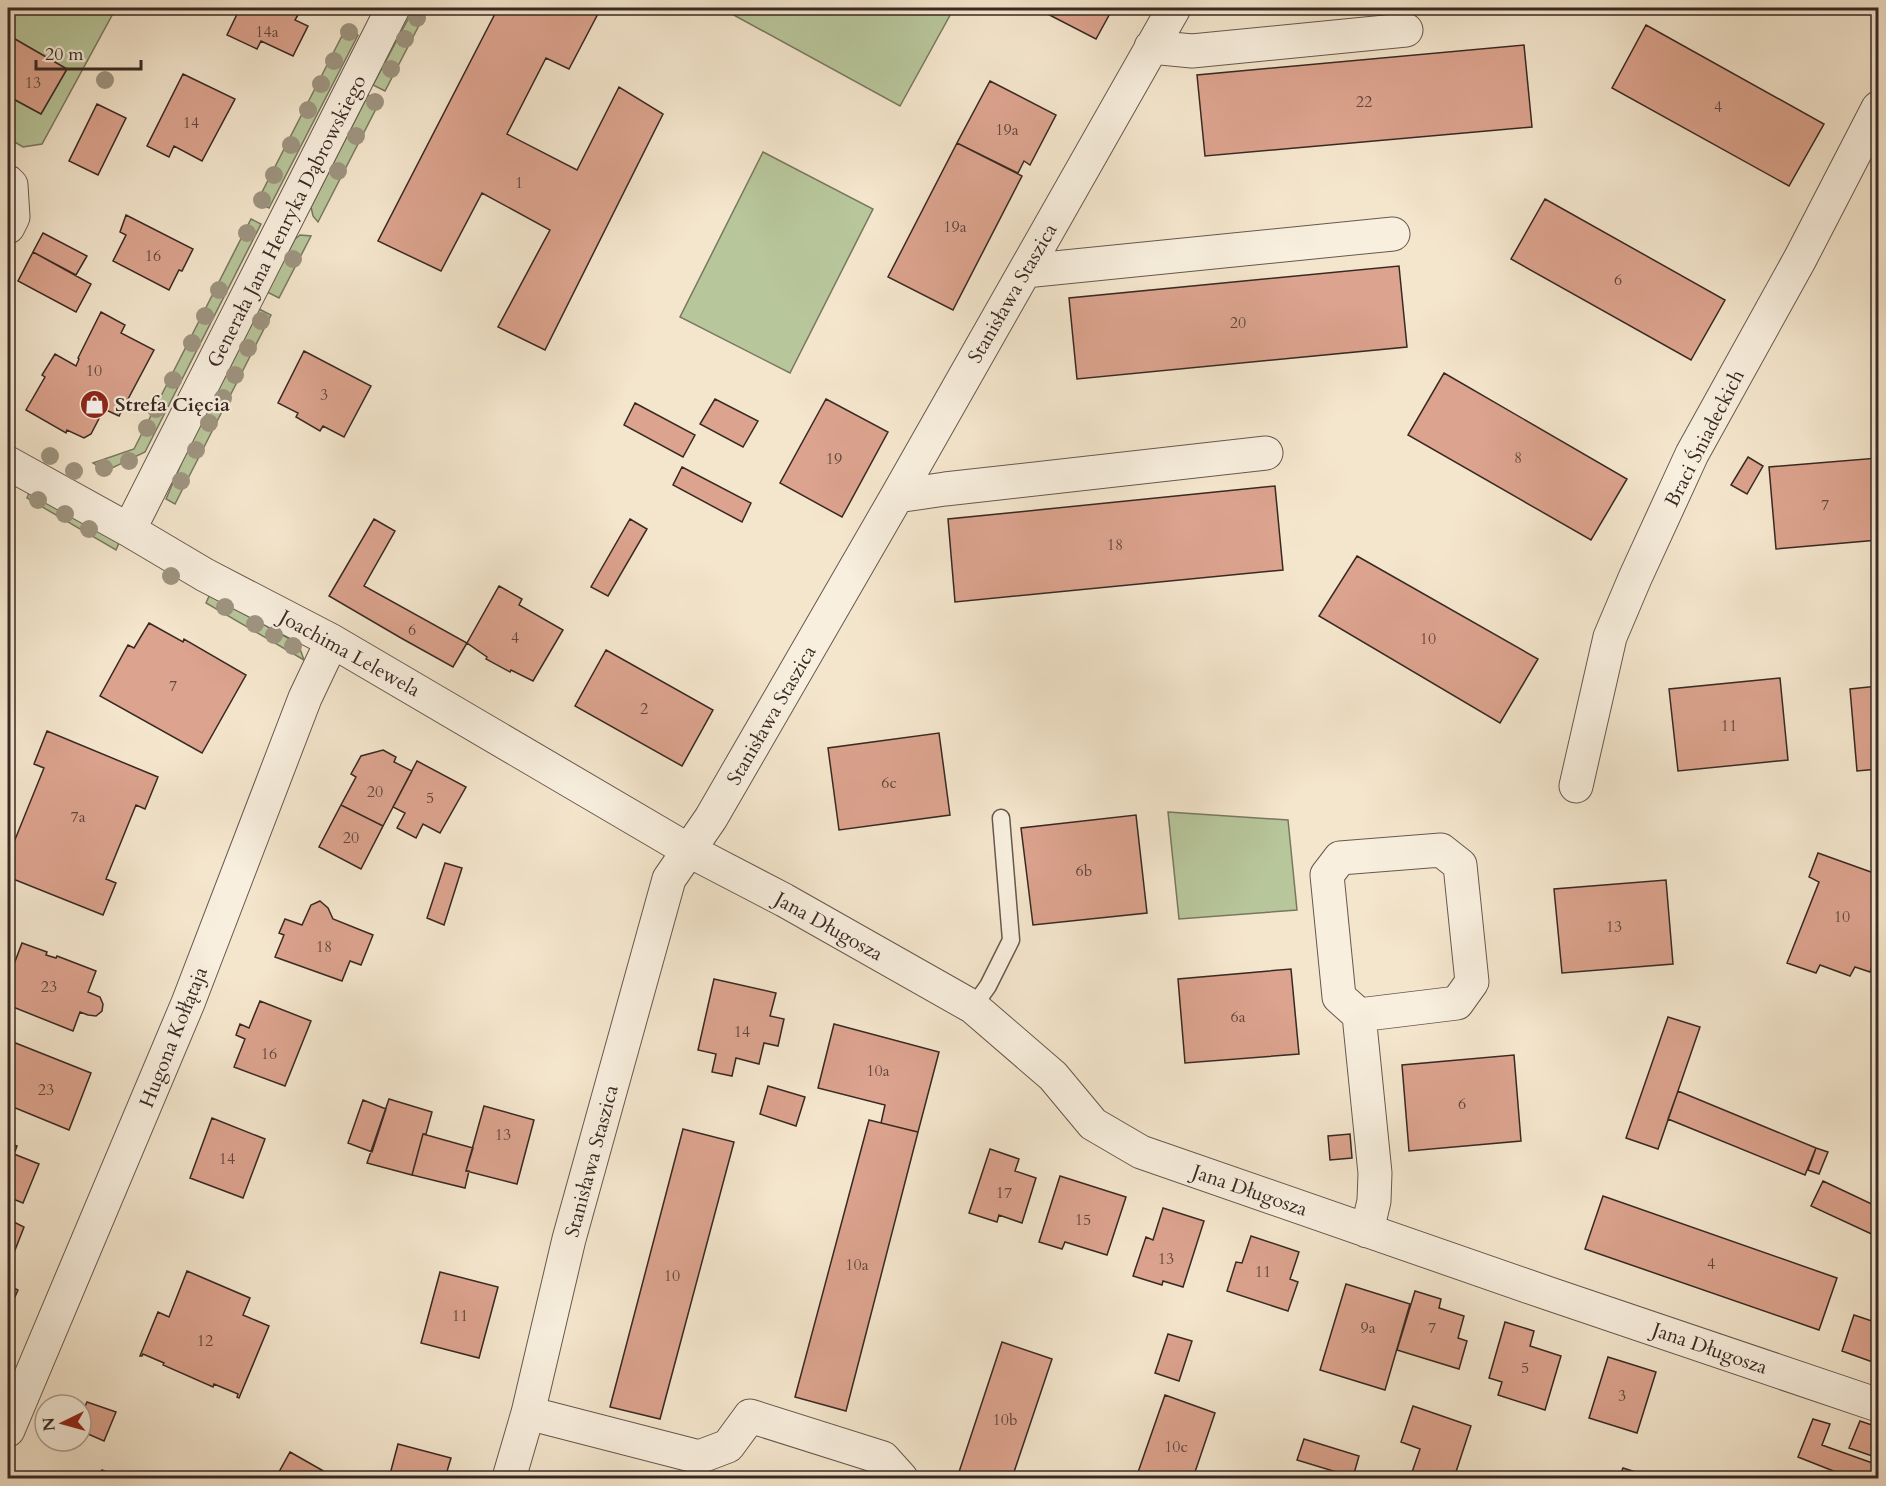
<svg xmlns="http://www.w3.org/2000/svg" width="1886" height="1486" font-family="Cardo,serif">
<rect width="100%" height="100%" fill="#f4e6cd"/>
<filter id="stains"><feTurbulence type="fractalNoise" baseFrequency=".00333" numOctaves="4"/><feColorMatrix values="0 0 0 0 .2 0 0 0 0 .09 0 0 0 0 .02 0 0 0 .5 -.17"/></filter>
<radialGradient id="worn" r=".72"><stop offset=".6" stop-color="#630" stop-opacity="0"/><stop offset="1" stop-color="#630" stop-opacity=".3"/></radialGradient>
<!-- green -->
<path fill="#b8c69b" stroke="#78785f" stroke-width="1.5" d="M8 8H116L42 144 23 147 8 138V105L11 98 41 114 67 69 8 35Z
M414 8H428L385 91 373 85Z
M721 8H954L900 106Z
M346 28 358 35 269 208 257 202Z
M368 95 380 101 318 222 313 216 311 207Z
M763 152 873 209 790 373 680 317Z
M251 219 261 224 145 452 106 471 93 463 134 449Z
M300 235 311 236 279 298 267 292 295 239Z
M259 309 271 315 175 504 166 499 191 441Z
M30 491 119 543 116 550 27 498Z
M210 594 293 641 299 646 304 660 206 603Z
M1168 812 1288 820 1297 910 1179 919Z"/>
<!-- building -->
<path fill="#dca38e" stroke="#382923" stroke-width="1.5" d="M240 8H302L295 20 308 26 293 56 261 41 257 49 227 35Z
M498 8H601L569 69 546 58 507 134 577 170 619 87 663 114 545 350 498 327 550 230 482 193 441 271 378 241Z
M1036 8H1113L1096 39Z
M1646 25 1824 124 1789 186 1612 88Z
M8 35 67 69 41 114 8 96Z
M1524 45 1532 127 1205 156 1197 75Z
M183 74 235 99 202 161 174 146 169 157 147 146Z
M990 81 1056 115 1030 165 1024 161 1018 173 957 143Z
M97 104 126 118 98 175 69 161Z
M957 143 1022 176 953 310 888 277Z
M1545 199 1725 300 1691 360 1511 259Z
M126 215 193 249 182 271 179 270 169 290 113 261 126 235 120 232Z
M43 233 87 256 76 275 33 252Z
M33 252 91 284 76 312 18 281Z
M1399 266 1407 347 1077 379 1069 298Z
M101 312 125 325 121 333 154 350 119 416 104 409 91 434 84 438 67 430 66 433 26 410 45 377 42 375 55 354 76 366 79 359 78 358Z
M304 351 371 386 344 437 323 426 320 431 296 417 298 413 278 403Z
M1444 373 1627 479 1591 540 1408 435Z
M715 399 758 421 743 447 700 424Z
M826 399 888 432 842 517 780 483Z
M635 403 695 435 683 457 624 425Z
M1748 457 1763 466 1747 494 1731 485Z
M1878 458V540L1776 549 1769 467Z
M682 467 751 503 742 522 673 485Z
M1275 486 1283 570 955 602 948 519Z
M374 519 395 531 364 586 467 643 453 667 401 638 329 596Z
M630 519 647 529 608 596 591 587Z
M1357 556 1538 659 1500 723 1319 616Z
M499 586 522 599 519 605 563 630 533 681 511 670 510 672 486 659 487 657 467 643Z
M149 623 183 642 184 639 246 675 202 753 100 696 128 645 134 648Z
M606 650 713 710 682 766 575 706Z
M1780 678 1788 760 1678 771 1669 689Z
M1878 686V769L1857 771 1850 689Z
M47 731 158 777 145 809 136 805 106 879 116 883 103 915 8 877V839L14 842 44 768 34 764Z
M939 733 950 815 839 830 828 748Z
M383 750 396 757 394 762 412 771 383 826 341 805 356 777 351 774 361 756Z
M417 761 466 787 440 833 423 824 416 838 397 828 405 813 393 807Z
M341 805 383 826 361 869 319 847Z
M1136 815 1147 913 1033 925 1021 828Z
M1818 853 1871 872 1874 865 1878 867V951L1870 972 1855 967 1850 976 1820 965 1816 973 1787 963 1819 882 1809 877Z
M445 863 462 868 444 925 427 918Z
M1666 880 1673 964 1562 973 1554 889Z
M320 901 328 908 333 919 373 935 361 965 350 961 342 981 275 957 284 935 279 933 285 919 302 925 311 905Z
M22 943 47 952 46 955 56 958 57 956 96 971 88 992 100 997 103 1004 102 1011 96 1016 88 1015 80 1012 73 1031 8 1005V980Z
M1291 969 1299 1054 1185 1063 1178 979Z
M714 979 776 993 770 1016 784 1019 778 1046 764 1043 759 1064 736 1058 732 1076 712 1072 716 1054 698 1050Z
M260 1001 311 1021 285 1086 234 1067 245 1039 236 1035 240 1024 249 1028Z
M1668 1017 1700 1027 1658 1149 1626 1138Z
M834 1024 939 1052 918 1132 881 1123 885 1105 818 1088Z
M8 1040 91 1073 69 1130 8 1105Z
M1514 1055 1521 1141 1409 1151 1402 1065Z
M768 1086 805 1097 796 1126 760 1114Z
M1678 1091 1816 1148 1805 1175 1668 1119Z
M389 1099 432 1112 426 1134H423L412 1175 367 1163Z
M363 1100 386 1109 372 1152 348 1143Z
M484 1106 534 1120 517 1184 466 1171Z
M212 1118 265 1139 243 1198 190 1178Z
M869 1120 918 1132 846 1411 795 1397Z
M683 1129 734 1142 660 1419 610 1407Z
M423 1134 473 1148 466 1171H469L465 1188 412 1175Z
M1350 1134 1352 1158 1330 1160 1328 1136Z
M8 1143 17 1146 14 1154 39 1164 23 1203 8 1197Z
M1816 1148 1828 1152 1819 1174 1808 1170Z
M990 1149 1019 1159 1015 1171 1036 1178 1022 1223 999 1215 997 1222 969 1213Z
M1060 1176 1126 1197 1107 1255 1065 1242 1062 1249 1039 1242Z
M1823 1181 1878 1207V1237L1811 1206Z
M1603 1196 1837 1278 1819 1330 1585 1249Z
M1163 1208 1204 1221 1183 1287 1163 1281 1162 1285 1133 1276 1146 1237 1153 1240Z
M8 1219 24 1227 8 1268Z
M1251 1236 1299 1252 1290 1279 1298 1282 1288 1311 1227 1291 1236 1262 1242 1263Z
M187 1271 250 1298 243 1315 269 1326 239 1398 237 1397 238 1394 214 1384 213 1387 163 1365 164 1363 143 1354 142 1356H140L158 1312 169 1317Z
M440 1272 498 1287 479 1358 421 1343Z
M1346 1284 1410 1304 1385 1390 1320 1370Z
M8 1285 18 1290 9 1310H8Z
M1415 1291 1441 1299 1439 1308 1464 1316 1458 1338 1467 1341 1459 1369 1397 1350Z
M1854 1315 1878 1323V1364L1842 1351Z
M1505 1322 1534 1331 1530 1346 1561 1356 1545 1410 1498 1395 1502 1382 1489 1378Z
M1168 1334 1192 1341 1179 1381 1155 1373Z
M1002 1342 1052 1359 1012 1478H957Z
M1608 1357 1656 1372 1637 1433 1589 1418Z
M1165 1395 1215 1413 1193 1478H1136Z
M87 1402 116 1412 104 1441 81 1431V1416Z
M1413 1406 1471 1426 1454 1478H1410L1420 1449 1401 1442Z
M1813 1419 1830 1424 1822 1445 1878 1465 1876 1470 1878 1471V1478H1851L1798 1457Z
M1860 1421 1878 1427V1458L1849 1448Z
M1304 1439 1359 1456 1353 1477 1297 1460Z
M398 1444 451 1458 445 1478H389Z
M290 1452 334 1477 333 1478H290L279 1472Z
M1623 1468 1642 1474 1640 1478H1619Z
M102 1470 121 1478H98Z"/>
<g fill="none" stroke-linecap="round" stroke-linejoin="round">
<defs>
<path id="service" d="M973 1007 988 986 1011 940 1001 818"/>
<path id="minor" d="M1151 47 1192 51 1406 30
M8 182 11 185 13 217 8 227
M1025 271 1393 234
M8 463 129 530 205 575 332 641 688 850 784 900 973 1007 1053 1076 1093 1124 1141 1152 1550 1294 1878 1405
M897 496 945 489 1266 453
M129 530 393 8
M1576 786 1610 637 1635 578 1692 454 1800 259 1878 108
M1359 1015 1339 997 1327 875 1340 858 1441 850 1460 865 1472 982 1457 1003 1359 1015 1375 1173 1374 1201 1367 1231
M528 1413 699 1457 728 1446 750 1416 883 1458 901 1478
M8 1430 188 1003 305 698 332 641
M509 1478 528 1413 569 1239 669 879 711 818 897 496 1174 8"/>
</defs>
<!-- service casing -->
<use href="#service" stroke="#67584e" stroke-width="19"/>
<!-- minor casing -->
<use href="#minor" stroke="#67584e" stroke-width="35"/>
<!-- service -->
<use href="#service" stroke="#f8efde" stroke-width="16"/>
<!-- minor -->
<use href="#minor" stroke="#f8efde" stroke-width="33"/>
</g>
<!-- trees -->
<g fill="#9e9480">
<circle cx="417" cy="18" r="9"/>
<circle cx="349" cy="32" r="9"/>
<circle cx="405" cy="39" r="9"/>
<circle cx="334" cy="61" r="9"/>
<circle cx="391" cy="69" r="9"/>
<circle cx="105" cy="80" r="9"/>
<circle cx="321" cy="84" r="9"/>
<circle cx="375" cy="102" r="9"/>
<circle cx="308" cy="110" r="9"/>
<circle cx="356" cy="136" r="9"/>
<circle cx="291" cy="145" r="9"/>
<circle cx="338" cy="171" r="9"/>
<circle cx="274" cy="175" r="9"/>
<circle cx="262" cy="200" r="9"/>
<circle cx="247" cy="233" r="9"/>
<circle cx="293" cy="259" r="9"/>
<circle cx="219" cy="290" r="9"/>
<circle cx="205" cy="316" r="9"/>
<circle cx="261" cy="321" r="9"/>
<circle cx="192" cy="343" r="9"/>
<circle cx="248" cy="348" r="9"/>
<circle cx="235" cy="375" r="9"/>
<circle cx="173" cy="380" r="9"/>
<circle cx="223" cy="398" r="9"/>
<circle cx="156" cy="409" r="9"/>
<circle cx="209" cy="423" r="9"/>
<circle cx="147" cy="428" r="9"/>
<circle cx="196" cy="450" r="9"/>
<circle cx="50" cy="456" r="9"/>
<circle cx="129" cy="461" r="9"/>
<circle cx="104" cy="468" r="9"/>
<circle cx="74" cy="471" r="9"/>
<circle cx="181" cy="481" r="9"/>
<circle cx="38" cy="500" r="9"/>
<circle cx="65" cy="514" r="9"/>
<circle cx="89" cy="529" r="9"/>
<circle cx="171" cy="576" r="9"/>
<circle cx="225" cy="607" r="9"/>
<circle cx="255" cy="624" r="9"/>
<circle cx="274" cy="635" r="9"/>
<circle cx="293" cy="646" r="9"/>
</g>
<!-- icons -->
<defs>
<symbol id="shop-disc" viewBox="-11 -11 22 22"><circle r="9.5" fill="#8f2418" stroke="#f8efde"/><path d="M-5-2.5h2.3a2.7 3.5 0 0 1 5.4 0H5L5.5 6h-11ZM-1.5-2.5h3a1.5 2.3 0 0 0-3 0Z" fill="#fff"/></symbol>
</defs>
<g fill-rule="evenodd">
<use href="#shop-disc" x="78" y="388" width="33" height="33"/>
</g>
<g text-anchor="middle" stroke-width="4.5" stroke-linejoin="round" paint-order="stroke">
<!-- number labels -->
<g font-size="16" fill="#61483e">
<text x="267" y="37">14a</text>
<text x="33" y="88">13</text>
<text x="1364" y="107">22</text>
<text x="1718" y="112">4</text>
<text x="191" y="128">14</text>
<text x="1007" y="135">19a</text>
<text x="519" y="188">1</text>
<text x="955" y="232">19a</text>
<text x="153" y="261">16</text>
<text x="1618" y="285">6</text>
<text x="1238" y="328">20</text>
<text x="94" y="376">10</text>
<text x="324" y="400">3</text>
<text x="1518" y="463">8</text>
<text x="834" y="464">19</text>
<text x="1825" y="510">7</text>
<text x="1115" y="550">18</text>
<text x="412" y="635">6</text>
<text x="515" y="643">4</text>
<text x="1428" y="644">10</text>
<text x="173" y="691">7</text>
<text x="644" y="714">2</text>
<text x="1729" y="731">11</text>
<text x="889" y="788">6c</text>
<text x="375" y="797">20</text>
<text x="430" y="803">5</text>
<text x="78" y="822">7a</text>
<text x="351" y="843">20</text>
<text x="1084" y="876">6b</text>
<text x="1842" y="922">10</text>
<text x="1614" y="932">13</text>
<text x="324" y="952">18</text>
<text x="49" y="992">23</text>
<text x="1238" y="1022">6a</text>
<text x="742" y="1037">14</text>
<text x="269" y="1059">16</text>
<text x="878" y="1076">10a</text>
<text x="46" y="1095">23</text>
<text x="1462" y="1109">6</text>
<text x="503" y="1140">13</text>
<text x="227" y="1164">14</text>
<text x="1004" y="1198">17</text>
<text x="1083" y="1225">15</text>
<text x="1166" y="1264">13</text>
<text x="1711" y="1269">4</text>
<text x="857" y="1270">10a</text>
<text x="1263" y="1277">11</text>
<text x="672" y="1281">10</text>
<text x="460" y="1321">11</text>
<text x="1368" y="1333">9a</text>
<text x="1432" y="1333">7</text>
<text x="205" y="1346">12</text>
<text x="1525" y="1373">5</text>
<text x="1622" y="1401">3</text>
<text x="1005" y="1425">10b</text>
<text x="1176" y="1452">10c</text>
</g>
<!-- street labels -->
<g font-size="20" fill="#382923" stroke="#f8efde">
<text transform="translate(286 221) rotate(-63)" y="7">Generała Jana Henryka Dąbrowskiego</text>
<text transform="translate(1012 293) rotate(-60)" y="7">Stanisława Staszica</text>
<text transform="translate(1704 438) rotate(-63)" y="7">Braci Śniadeckich</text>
<text transform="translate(350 653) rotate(29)" y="7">Joachima Lelewela</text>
<text transform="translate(771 715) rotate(-60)" y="7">Stanisława Staszica</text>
<text transform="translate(829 926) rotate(29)" y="7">Jana Długosza</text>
<text transform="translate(173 1037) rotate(-68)" y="7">Hugona Kołłątaja</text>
<text transform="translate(591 1161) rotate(-75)" y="7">Stanisława Staszica</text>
<text transform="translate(1250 1190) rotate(19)" y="7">Jana Długosza</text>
<text transform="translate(1710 1348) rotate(19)" y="7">Jana Długosza</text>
</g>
<!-- poi labels -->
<g font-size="20" font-weight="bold" fill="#382923" stroke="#f8efde" text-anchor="start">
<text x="115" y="411">Strefa Cięcia</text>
</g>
</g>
<!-- margin -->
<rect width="1886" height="1486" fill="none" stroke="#f4e6cd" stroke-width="30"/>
<rect x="9" y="9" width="1868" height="1468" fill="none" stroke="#382923" stroke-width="3"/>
<rect x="15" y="15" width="1856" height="1456" fill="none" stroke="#382923" stroke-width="1.5"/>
<!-- north arrow -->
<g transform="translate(63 1423) rotate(265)"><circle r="28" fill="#f8efde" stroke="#aba093" stroke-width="1.5"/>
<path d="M0-4.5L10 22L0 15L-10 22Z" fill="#8f2418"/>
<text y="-9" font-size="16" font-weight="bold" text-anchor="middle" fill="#382923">N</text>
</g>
<!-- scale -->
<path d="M36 60v9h105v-9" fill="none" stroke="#382923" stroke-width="3"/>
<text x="45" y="60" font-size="18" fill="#382923" stroke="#f8efde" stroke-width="4.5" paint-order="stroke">20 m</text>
<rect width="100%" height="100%" filter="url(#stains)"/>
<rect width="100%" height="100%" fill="url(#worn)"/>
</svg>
